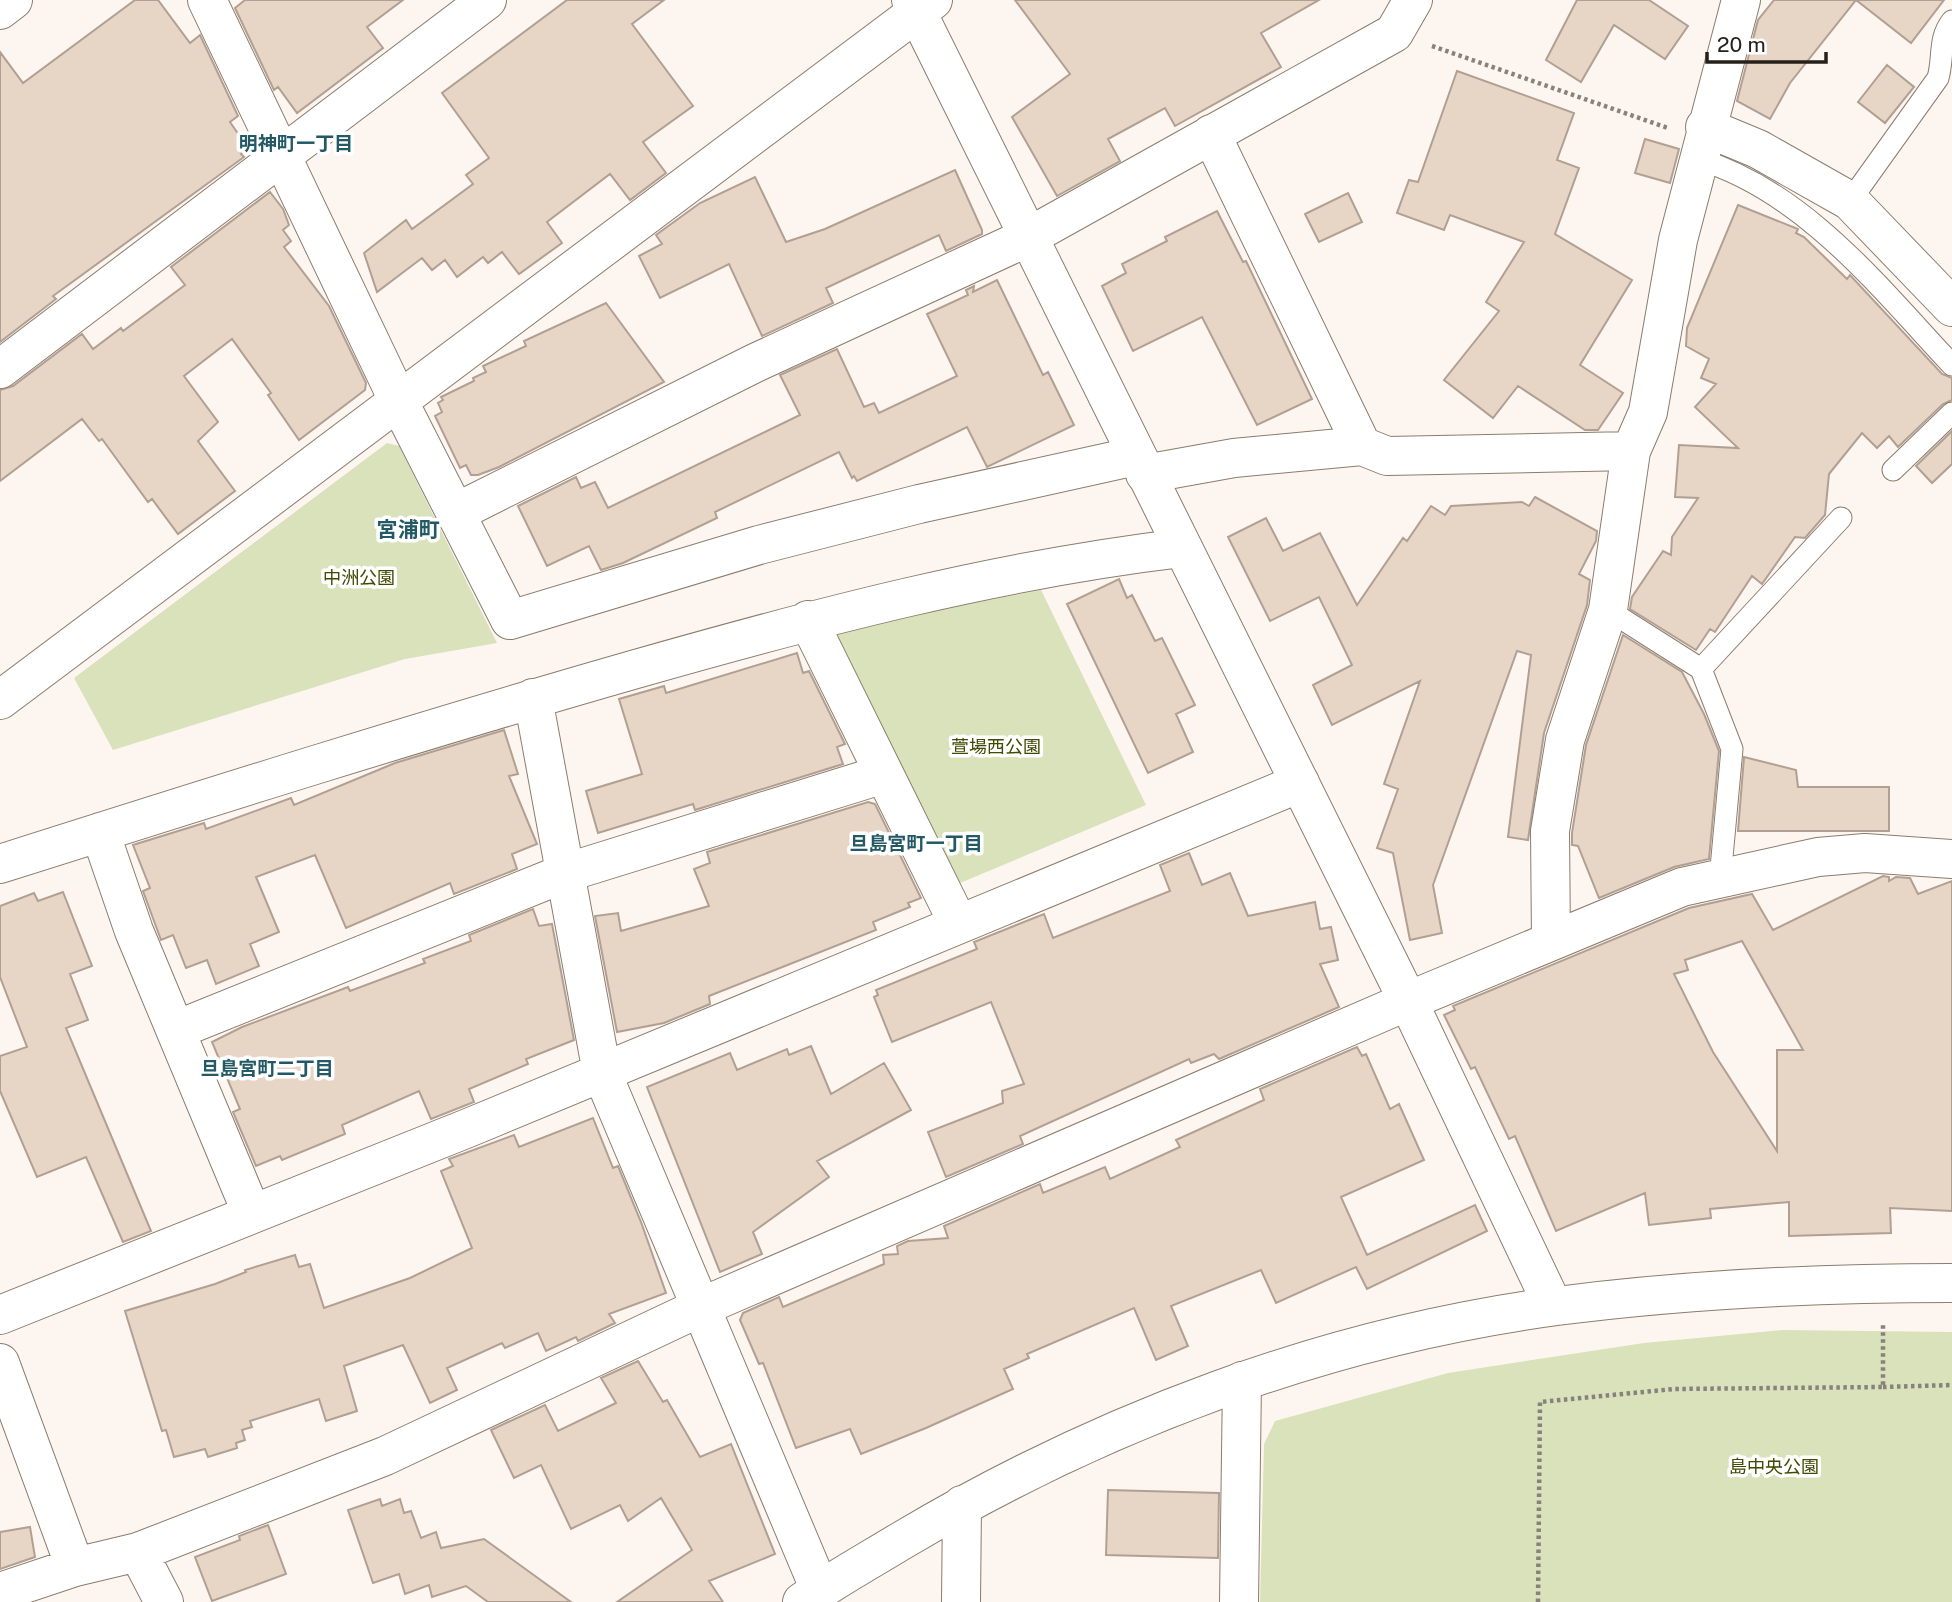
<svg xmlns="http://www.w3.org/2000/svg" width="1952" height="1602" font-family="'Public Sans','Noto Sans JP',sans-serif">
<rect width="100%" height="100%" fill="#fdf6f0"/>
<!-- green -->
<path fill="#d9e2ba" d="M387 443 399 446 497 643 405 659 113 750 74 678Z
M1041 590 1146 805 941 891 822 632Z
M1783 1330 1952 1332V1602H1260L1264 1444 1275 1421 1448 1373 1644 1343Z"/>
<!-- building -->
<path fill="#e7d5c6" stroke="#b1a092" stroke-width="2" fill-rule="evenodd" d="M135 0H158L190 43 200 35 238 116 230 122 248 148 241 154 244 157 53 296 56 299 0 342V52L23 83Z
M245 0H403L367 27 383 48 297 113 278 87 274 90 235 8Z
M567 0H664L632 24 693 106 643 142 666 173 630 200 610 174 547 222 562 243 519 274 502 252 488 263 483 257 457 277 445 260 432 270 422 258 377 292 364 253 406 220 412 229 473 184 466 175 489 158 442 93Z
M1015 0H1319L1261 33 1281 67 1175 126 1165 108 1108 139 1120 161 1057 196 1012 117 1070 74Z
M1577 0H1649L1688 26 1665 59 1614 25 1581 82 1546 60Z
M1774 0H1856L1790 83 1770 119 1737 101 1758 20Z
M1856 0H1944L1911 43Z
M1887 65 1914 87 1885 123 1858 102Z
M1457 71 1574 113 1557 160 1579 168 1555 234 1632 280 1580 365 1623 393 1598 430H1585L1518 386 1493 418 1444 380 1499 311 1486 302 1524 242 1450 215 1444 230 1397 213 1409 180 1418 182Z
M1645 139 1679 149 1670 183 1635 173Z
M955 170 982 230V234L946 251 939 235 826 288 833 303 762 336 729 264 660 298 639 256 662 244 656 235 700 203 755 177 786 242 825 229Z
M270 192 283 209 289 225 283 230 291 241 284 247 329 306 366 383 365 390 299 440 268 395 271 393 232 339 184 376 218 422 198 441 235 491 178 534 152 499 148 502 102 439 99 441 82 419 0 481V390L13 386 82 334 93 349 121 328 123 331 185 285 171 267Z
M1348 193 1362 222 1319 242 1305 214Z
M1738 205 1798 229 1796 233 1804 237 1847 279 1850 275 1942 374 1952 378V400L1943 404 1898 447 1889 436 1877 448 1862 433 1829 474 1825 515 1805 538 1795 537 1762 584 1752 576 1715 632 1710 629 1696 650 1630 609 1632 597 1663 551 1671 555 1672 537 1698 498 1675 497 1679 445 1738 448 1695 407 1716 384 1701 378 1709 359 1686 346 1687 328Z
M1217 211 1243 262 1246 261 1312 399 1257 425 1202 317 1133 351 1102 286 1126 273 1122 264 1167 241 1165 237Z
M997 280 1043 375 1048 372 1074 425 987 467 967 427 857 481 854 476 852 478 839 452 715 512 717 518 623 563 601 570 589 546 547 566 518 506 576 477 581 488 595 482 608 508 800 415 780 375 837 349 864 407 874 403 879 413 957 376 927 314 968 295 966 290 974 286 973 292Z
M606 303 664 382 499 467 478 475H471L466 465 460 468 435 416 442 412 438 403 443 400 441 397 474 381 473 378 486 372 483 366 526 346 524 341Z
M1952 431V464L1932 483 1916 466Z
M1535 497 1597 531 1596 541 1579 574 1590 580 1587 605 1544 733 1528 840 1508 837 1531 655 1517 651 1433 885 1442 933 1410 940 1393 853 1377 848 1398 789 1384 784 1420 681 1332 725 1313 685 1352 665 1319 597 1270 621 1228 537 1266 518 1283 551 1320 533 1357 605 1403 538 1407 541 1431 506 1445 515 1451 506 1522 502 1529 506Z
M1119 579 1127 598 1132 595 1155 641 1162 638 1195 705 1176 714 1193 752 1148 773 1067 604Z
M1623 635 1682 672 1704 714 1719 751 1709 859 1674 867 1599 898 1578 846 1572 845V833L1586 745Z
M797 653 803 673 809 671 845 744 837 747 843 764 695 810 693 804 598 833 586 791 642 774 619 699 664 686 666 693Z
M504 730 518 774 509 776 537 844 512 854 517 869 454 894 450 883 346 928 315 855 256 877 279 932 250 944 259 966 216 984 207 960 186 968 173 935 161 940 143 891 150 888 133 845 204 823 206 829 291 798 294 805 395 763Z
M1744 757 1796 770 1798 787H1889V831H1738Z
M868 802 875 804 921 898 908 903 910 907 873 922 876 930 709 996 710 1004 664 1023 617 1032 595 916 618 913 621 931 709 906 694 869 710 863 707 852Z
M1189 853 1202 885 1230 873 1248 916 1315 902 1320 929 1331 927 1338 960 1320 964 1339 1007 1219 1059 1214 1054 1191 1063 1189 1059 1020 1136 1023 1144 946 1177 928 1132 1003 1103 1002 1091 1024 1084 991 1002 892 1042 874 997 878 995 876 990 977 949 974 942 1044 914 1053 938 1170 891 1160 865Z
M1883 876 1889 877V881L1896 877 1910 878 1918 894 1952 881V1211L1890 1208 1891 1233 1789 1236V1202L1710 1209 1711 1218 1649 1225 1645 1193 1556 1231 1515 1136 1509 1139 1475 1067 1471 1069 1444 1015 1455 1010 1453 1006 1689 908 1752 894 1773 930ZM1742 941 1803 1050H1777V1151L1713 1052 1674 974 1688 970 1685 960Z
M63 892 92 966 70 974 88 1020 66 1028 151 1231 123 1242 86 1157 37 1177 0 1091V1056L27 1047 0 977V906L34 893 38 901Z
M533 909 539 926 552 924 574 1040 526 1059 528 1064 469 1089 474 1102 431 1119 419 1091 342 1125 345 1134 282 1160 280 1156 256 1166 233 1112 240 1109 212 1042 242 1027 348 987 350 991 425 963 423 959 471 941 469 935Z
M811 1046 831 1094 884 1063 911 1110 817 1161 829 1177 753 1232 762 1254 720 1272 647 1087 730 1053 737 1070 787 1049 789 1055Z
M1357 1047 1362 1056 1366 1054 1390 1109 1399 1104 1424 1160 1341 1197 1367 1255 1475 1205 1487 1231 1367 1289 1356 1267 1276 1303 1261 1270 1171 1306 1188 1346 1156 1360 1134 1308 1027 1354 1029 1358 1004 1369 1013 1389 926 1428 861 1454 850 1429 796 1448 763 1363 759 1364 740 1320 743 1313 779 1297 783 1307 884 1264 883 1255 898 1254 897 1246 908 1241 948 1238 944 1226 1040 1184 1043 1193 1105 1167 1110 1179 1180 1147 1176 1140 1264 1100 1260 1089Z
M593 1118 613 1168 618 1166 641 1222 666 1293 609 1314 615 1323 578 1341 576 1337 546 1351 538 1333 505 1348 502 1343 447 1368 457 1390 430 1403 403 1345 344 1366 357 1411 326 1421 319 1399 250 1421 252 1427 242 1430 245 1440 236 1443 237 1448 208 1457 205 1449 174 1457 166 1430 162 1431 125 1311 215 1284 246 1272 245 1270 295 1255 299 1267 310 1264 324 1308 410 1278 472 1248 441 1171 453 1166 449 1159 514 1135 519 1147Z
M638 1361 663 1402 667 1400 700 1457 731 1444 775 1554 709 1581 723 1602H617L692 1550 661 1498 628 1521 620 1505 571 1529 541 1465 514 1478 491 1430 545 1405 558 1431 616 1403 601 1378Z
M1108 1490 1219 1493 1218 1558 1106 1555Z
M380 1499 382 1506 400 1499 404 1513 411 1511 421 1538 436 1532 441 1548 484 1539 571 1602H488L466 1586 432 1597 429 1585 405 1594 399 1574 373 1583 348 1510Z
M268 1525 286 1574 212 1601 195 1557 240 1540 239 1536Z
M30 1527 35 1557 0 1569V1532Z"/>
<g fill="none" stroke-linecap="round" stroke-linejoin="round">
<defs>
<path id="lane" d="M1698 159C1804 191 1879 287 1952 365
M1850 201 1938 78C1944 57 1938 39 1952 21
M1893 470 1952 413
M1608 610 1701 669 1732 749 1720 879
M1701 669 1841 518"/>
<path id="street" d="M207 0 399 402 510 620 759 545 919 504 1136 456
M1705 127 1758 149 1850 201 1952 307
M0 369 487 0
M1362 446 1387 456 1631 451
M1145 474 1234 458 1362 446 1211 134
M455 513 755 363 1028 237 1394 33 1413 0
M808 620 958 923
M533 698 602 1073 820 1590
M0 700 933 0
M100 832 134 931 252 1214
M0 864C211 797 423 730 636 669 815 618 996 570 1182 548
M1551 940 1550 831 1565 740 1608 610 1631 451 1648 412 1678 240 1741 0
M176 1030 565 873 884 774
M0 1315 468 1128 1300 783
M0 1363 75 1567
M138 1552 164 1602
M0 1592 75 1567 138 1552 385 1456 701 1307 1408 1001 1682 887 1818 857 1865 853 1952 859
M1239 1602 1242 1381"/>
<path id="secondary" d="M911 0 1408 1001 1553 1306
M0 10 13 0
M802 1602C834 1580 868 1561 901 1541 1101 1422 1325 1337 1557 1306 1688 1289 1820 1283 1952 1283
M961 1602 962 1505"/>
</defs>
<!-- lane casing -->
<use href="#lane" stroke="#8b7c6d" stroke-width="23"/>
<!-- street casing -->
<use href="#street" stroke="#8b7c6d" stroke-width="40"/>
<!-- secondary casing -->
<use href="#secondary" stroke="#8b7c6d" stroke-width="40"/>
<!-- path -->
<path stroke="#89827c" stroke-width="4.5" stroke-dasharray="3.5 3.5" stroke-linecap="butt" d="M1432 46 1668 128
M1883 1387 1952 1385
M1538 1602 1540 1402 1674 1389 1883 1387V1323"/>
<!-- lane -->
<use href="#lane" stroke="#fff" stroke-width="21"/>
<!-- street -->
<use href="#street" stroke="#fff" stroke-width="38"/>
<!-- secondary -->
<use href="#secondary" stroke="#fff" stroke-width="38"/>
</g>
<g text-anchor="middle" stroke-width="7" stroke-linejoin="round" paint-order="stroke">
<!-- park labels -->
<g font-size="18" fill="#404a00" stroke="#fff">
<text x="359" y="584">中洲公園</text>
<text x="996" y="753">萱場西公園</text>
<text x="1774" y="1473">島中央公園</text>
</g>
<!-- neighbourhood labels -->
<g font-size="19" font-weight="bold" fill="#225964" stroke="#fff">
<text x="296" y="150">明神町一丁目</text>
<text x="916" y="850">旦島宮町一丁目</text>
<text x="267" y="1075">旦島宮町二丁目</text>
</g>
<!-- quarter labels -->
<g font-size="21" font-weight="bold" fill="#225964" stroke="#fff">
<text x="408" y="537">宮浦町</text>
</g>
</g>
<!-- scale -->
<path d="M1707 52v10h119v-10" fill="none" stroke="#27201a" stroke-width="3.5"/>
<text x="1717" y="52" font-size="21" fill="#27201a" stroke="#ffffff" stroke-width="5" paint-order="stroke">20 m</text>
</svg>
